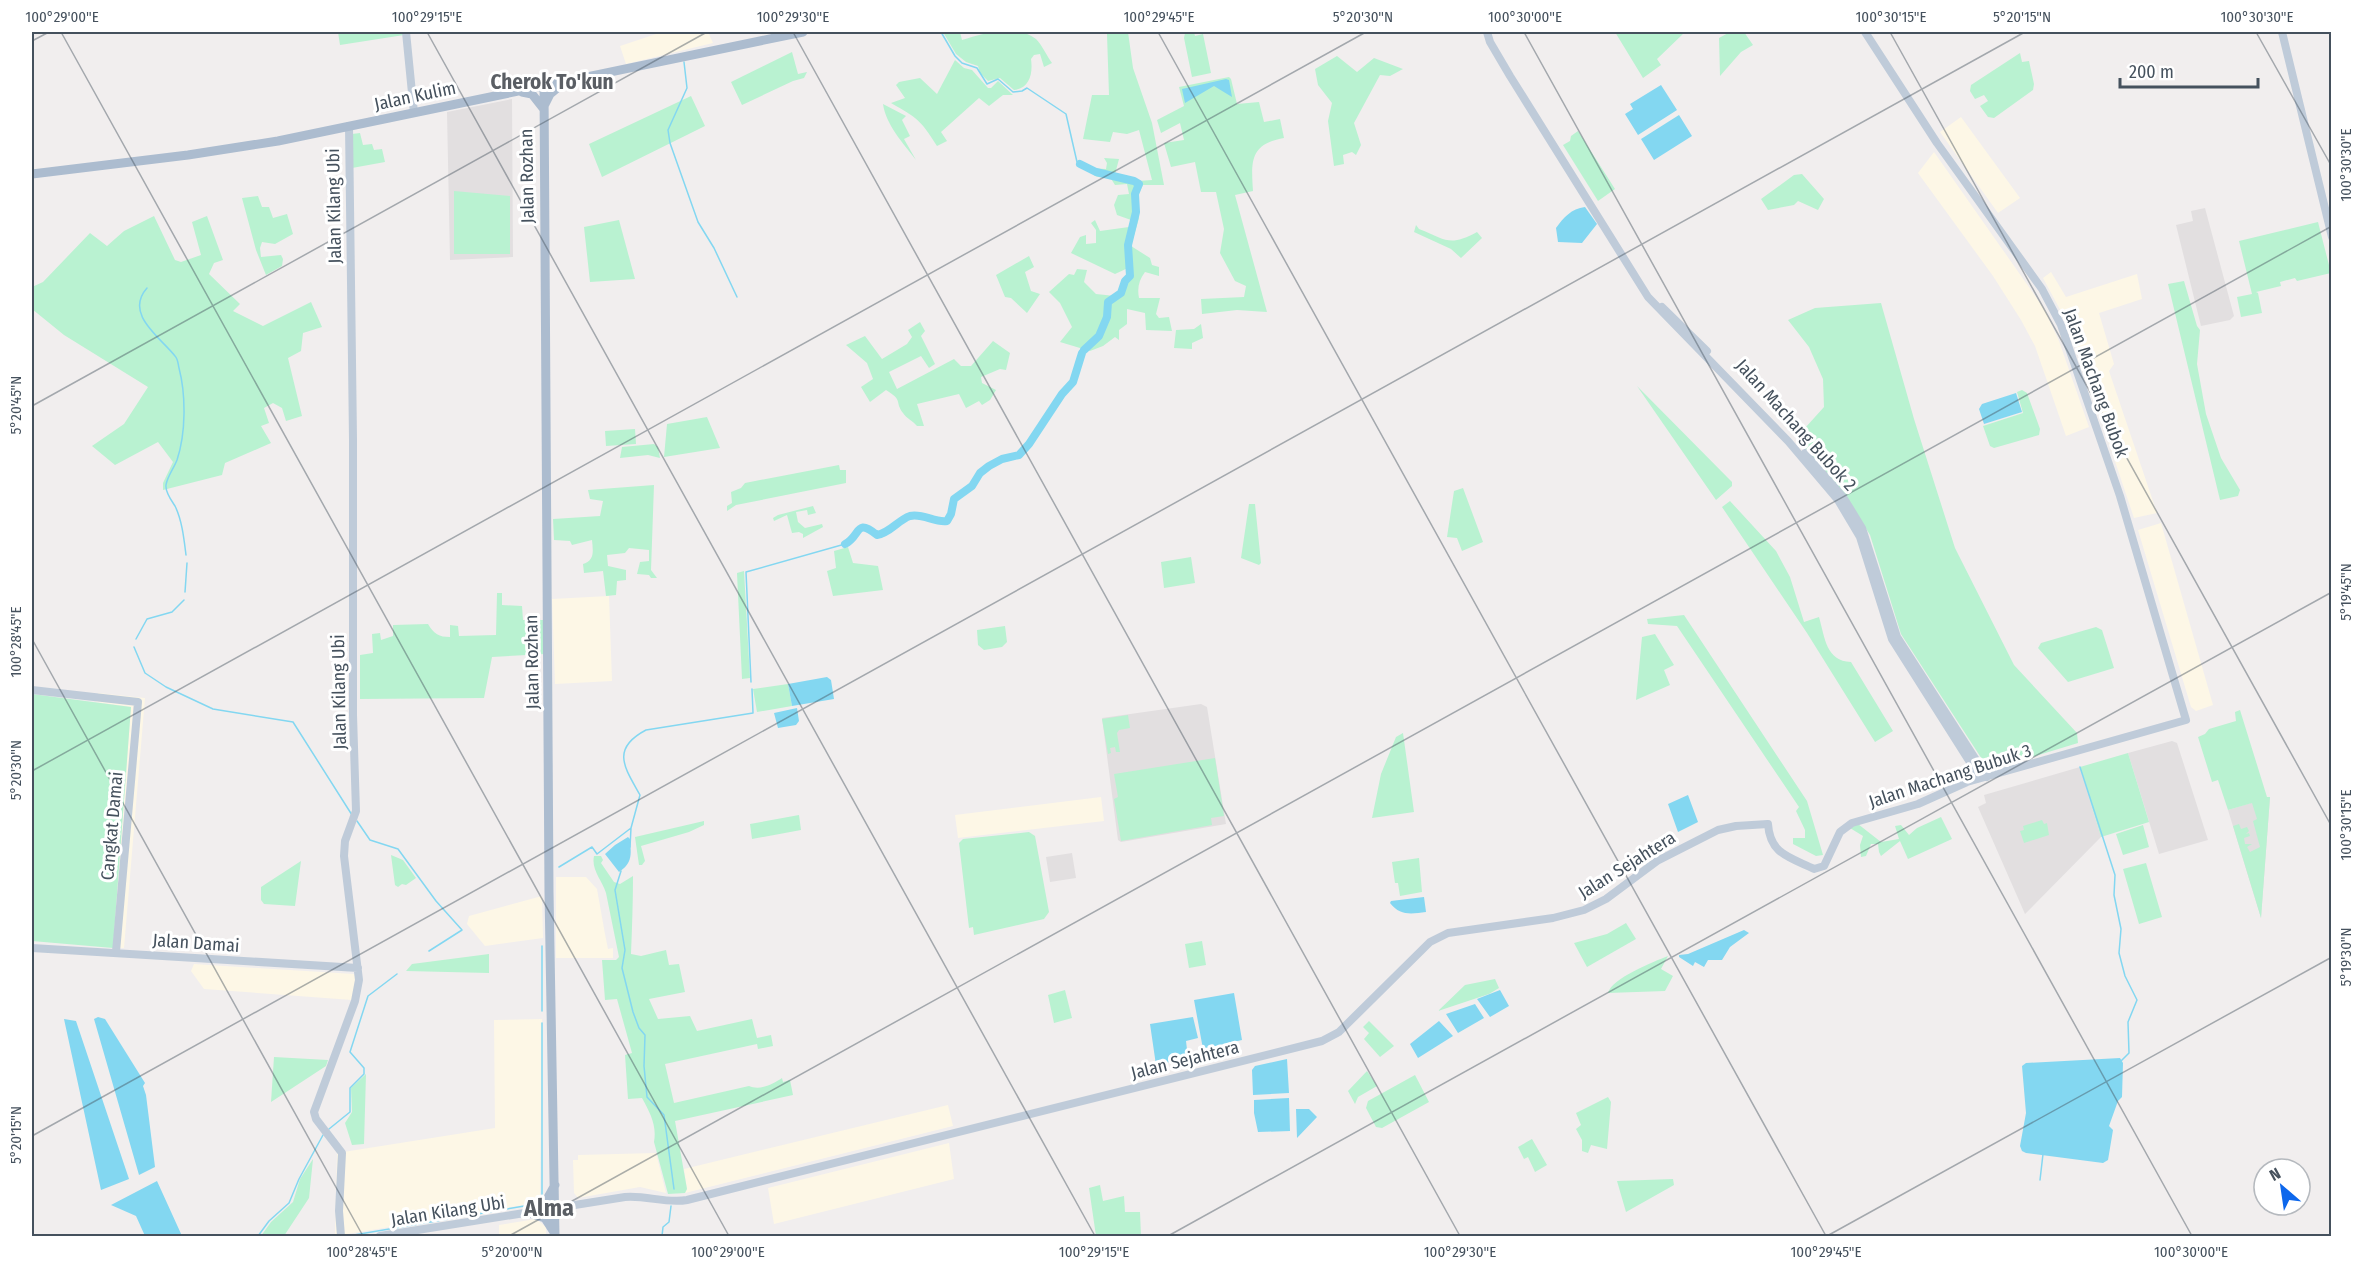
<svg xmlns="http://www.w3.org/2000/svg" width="2363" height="1268" font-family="'Fira Sans Condensed',sans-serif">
<rect width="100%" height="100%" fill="#f1eeee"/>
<!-- commercial -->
<path fill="#fdf7e6" d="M662 32H708L713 43 626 64 620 46Z
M1961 117 2020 198 1998 213 1940 132Z
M1934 152 2045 310 2059 341 2089 427 2066 436 2035 346 2021 320 1993 276 1918 173Z
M2051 272 2066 297 2137 274 2142 299 2099 313 2114 364 2109 371 2157 513 2134 518 2071 330 2043 278Z
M2161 523 2213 705 2196 711 2191 707 2138 530Z
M609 596 612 681 555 684 552 599Z
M98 693 145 698 124 948H113L131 707 96 702Z
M1101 797 1104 821 958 838 955 815Z
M556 877H586L597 889 605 934 608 949 613 948V958H556Z
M542 896 543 938 485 946 467 924 469 916Z
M194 964 354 974 356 979 352 1000 204 989 191 971Z
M542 1019 540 1197 536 1203 335 1236 337 1153 495 1128 494 1020Z
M948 1105 953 1126 685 1193 687 1189 684 1169Z
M949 1143 954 1179 774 1224 768 1188Z
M656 1153 666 1193 640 1187 578 1198 574 1193 573 1160H578V1155Z
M536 1219 546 1227V1236H499V1225Z"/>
<!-- education -->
<path fill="#e2dfe0" d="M512 99 513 257 450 260 447 112Z
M2205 208 2234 316 2230 320 2201 326 2176 225 2193 221 2191 211Z
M1201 704 1207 707 1226 824 1121 842 1118 840 1102 718Z
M2172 741 2177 743 2208 840 2159 854 2128 753Z
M2080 767 2101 837 2025 914 1978 807 1986 803 1984 795Z
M2270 797 2261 918 2228 810Z
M1072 853 1076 878 1050 882 1046 857Z"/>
<!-- green -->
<path fill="#b9f2d1" d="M338 32H403L404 35 340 45Z
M943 32H960L962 40C984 33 1016 23 1036 39 1042 45 1047 56 1052 63L1044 67 1040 54 1034 55 1031 59C1033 73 1030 88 1014 90L1000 78 988 81 980 73 978 66 966 62 956 54Z
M1104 32H1128L1133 68 1152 123 1164 185H1143L1138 195 1139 218 1131 246 1150 258 1152 265 1159 267V276L1145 272C1139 280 1137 288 1139 298H1160L1156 314 1159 318 1169 317 1172 331 1146 330 1145 313 1127 309V324L1119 330V340L1115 337 1103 346 1090 351 1060 342 1072 327 1060 303 1049 292 1069 274 1074 275 1077 269 1087 270 1084 282 1096 294 1115 296C1122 291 1122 282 1128 276V268L1115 274 1071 253 1080 237 1086 235V244L1096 243V230L1091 223 1095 220 1100 231 1129 227 1131 220 1117 215 1114 205 1118 195 1129 194 1127 184 1115 185 1110 177C1100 178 1093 178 1088 168L1106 169 1107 163 1104 158 1119 159 1115 174 1138 181 1152 180 1139 130 1127 134 1113 132 1110 142 1083 139 1092 95H1109L1107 34Z
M1188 32H1194L1195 36 1203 34 1211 73 1192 77 1184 38 1185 33Z
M1615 32H1683L1684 33 1657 59 1661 65 1643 78Z
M1730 32H1744L1753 45 1741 52 1720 76 1719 38Z
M792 52 798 74 807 72 804 78 793 81 742 105 731 82Z
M2020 53 2022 62 2029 61 2034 84 2033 90 1994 118 1988 117 1980 106 1988 101 1984 95 1975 99 1970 91 1971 85Z
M1337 56 1357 72 1374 58 1403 69 1390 76 1380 75 1354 123 1361 145 1356 155 1352 152 1343 155 1344 164 1334 166 1328 121 1332 103 1318 85 1315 69Z
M955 60 964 68 972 70 988 88H991L998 81 1013 95H1003L989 106 979 98 941 132 947 141 937 146C920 119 917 118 891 103L905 98 896 85 899 82 920 78 937 94Z
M1229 77 1231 79 1237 104 1259 102 1264 122 1280 119 1284 138C1250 144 1251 161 1253 191L1235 195 1267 312 1237 310 1202 314 1201 299 1244 297 1246 286 1235 281 1220 253 1224 229 1216 192H1201L1195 162 1171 167 1164 143 1184 140 1180 123 1161 133 1157 120 1184 106 1179 87Z
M691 96 705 126 602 177 589 144Z
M883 104 906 116 902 120 910 136 904 139 916 160C903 143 886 125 883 104Z
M1578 131 1615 189 1598 201 1563 145 1570 141 1571 136Z
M360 133 363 145 372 144 374 150 382 149 385 162 352 168V134Z
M1802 174 1824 199 1818 210 1798 201 1794 205 1768 210 1761 199 1794 175Z
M454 191 510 196V254H454Z
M258 196 262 207H269L273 218 287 214 293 234 275 244 262 242 260 248 261 257 281 255 283 259 282 266 266 275 256 250 242 198Z
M154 216 175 260 181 262 201 255 192 222 207 216 223 260 214 263 209 274 240 304 233 311 263 326 311 302 322 327 303 333 301 351 288 358 302 416 286 421 282 408 273 403 264 408 269 423 261 426 271 443 225 463 222 475 163 490V483L173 462 158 442 115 465 92 446 124 424 148 387 64 335 32 309V287L43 282 90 233 107 246 124 231Z
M619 220 635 279 590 282 584 227Z
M2318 222 2331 273 2297 281 2295 278 2280 282 2281 286 2256 292 2258 293 2262 313 2241 317 2237 297 2252 294 2239 241Z
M1416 225 1419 229C1447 240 1449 247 1477 232L1482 238 1461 258 1451 249 1414 232Z
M1029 256 1034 267 1025 272 1031 291 1040 294 1027 313 1011 298 1005 297 996 275Z
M2184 281 2197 326 2200 330 2197 364 2206 414 2221 458 2240 490 2238 496 2220 500 2168 284Z
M1881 303 1914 419 1955 548 2014 665 2077 733 2078 743 1989 770 1901 634 1870 535 1848 499 1796 438 1824 407 1823 379 1809 347 1788 320 1815 308Z
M920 322 925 331 921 336 935 364 929 368 921 356 889 372 897 389 954 359 961 366H971L993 341 1010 353 1006 370 1000 369 981 377 982 383 996 390 990 400 982 405 979 401 966 408 959 394 917 404 924 426H917C913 421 906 418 903 413 894 401 904 401 886 390L870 402 861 387 873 379 867 363 846 345 865 336 882 359 907 344 912 337 908 330Z
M1201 324 1203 338 1192 343V349L1174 348 1176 330 1194 329Z
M1637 386 1732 482V486L1716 500Z
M2022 390 2027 393 2040 429 2039 435 1994 448 1990 446 1983 426 2023 413 2017 392Z
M707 417 720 448 664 457 667 424Z
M635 429 636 444 606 446 605 431Z
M654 444 658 447 660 458 648 455 620 458 622 447Z
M839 465 840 470H846V483L736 505 727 511V506L732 503 731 492 741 488 745 483Z
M654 485 651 570 657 578H651L649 575 637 574 640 562 649 561V550L629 548 625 553 607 555 608 566 626 570V580L617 581 616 595 606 596 603 571 584 573 583 564C595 560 593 551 592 540L572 545 570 541 554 540 553 519 600 516 603 501 590 499 588 490Z
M1463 488 1483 542 1462 551 1457 538 1447 537 1454 491Z
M1730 501 1776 551 1790 577 1804 622 1819 617C1825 638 1826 661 1851 662L1893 731 1875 742 1807 633 1722 507Z
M1249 504H1255L1261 563 1259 565 1241 558Z
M813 506 816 513 808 515 807 510 796 512 798 522 805 528 822 524 823 527 803 538V534L799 532 792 533 787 515 774 521 773 518 778 515Z
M848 547 853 563 878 566 883 590 833 596 827 571 836 568 834 551Z
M1191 557 1195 583 1164 588 1161 562Z
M744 571 750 678 742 679 737 573Z
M497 593H502V605L522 606 523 620H543L545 654 492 657 484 698 360 699V655L373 653 372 634 380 633 381 640 393 636V625L428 624C434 634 439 637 450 637V625L458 626 459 636 496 635Z
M1684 615 1807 801 1823 855 1816 856 1793 844V838H1805V830L1796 811 1799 807 1677 626 1648 624 1647 619Z
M1005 626 1007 642 1002 647 984 650 978 645 977 630Z
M2096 627 2102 630 2114 668 2068 682 2038 648 2041 643Z
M1655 634 1674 665 1664 670 1670 685 1636 700 1642 637Z
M788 684 792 706 757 712 753 689Z
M32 694 131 707 113 948 32 941Z
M2240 710 2267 797H2270L2261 918 2233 826 2239 824 2241 829 2247 827 2249 831 2246 834 2249 833 2250 836 2244 838 2245 844H2252L2247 847 2250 852 2260 847 2253 821 2257 819 2252 803 2228 810 2218 780 2212 782 2198 737 2205 734 2209 729 2236 721 2235 712Z
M1128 715 1130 728 1119 730 1117 733 1120 752H1116L1115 747 1110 748 1111 753 1108 754 1102 719Z
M1403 733 1414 812 1372 818 1381 774 1396 737Z
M2128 753 2149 822 2101 837 2080 767Z
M1215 758 1224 816 1211 818 1212 825 1121 841 1114 799 1118 797 1114 774Z
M799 815 801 830 752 839 750 824Z
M1941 817 1952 839 1908 859 1900 841 1881 856 1879 852 1878 844H1871L1866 856 1861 857 1860 845 1863 836 1850 828 1858 824 1881 842 1899 839 1895 826 1901 825 1909 835 1917 828Z
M2042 820 2044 824 2047 823 2049 835 2024 843 2020 831 2024 830 2023 826Z
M704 821V825L689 832 641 846 645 861 642 865H639L635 837Z
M2143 825 2149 847 2123 855 2116 834Z
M1029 832 1035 836 1049 912 1044 919 974 935 973 927 969 928 959 843 963 839Z
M391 855 403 860 416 878 406 885 402 884 398 887 395 885Z
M594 856H601L603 860 601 863 614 882 620 884 633 876C633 902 632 928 631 954L641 956 666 950 669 965 679 964 685 992 649 999 658 1019 690 1016 697 1031 752 1019 757 1038 771 1035 773 1046 758 1049 757 1044 665 1064 674 1103 749 1086C760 1091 773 1084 782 1078L783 1082 790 1080 793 1095 675 1121 687 1189 685 1193 668 1194 654 1142C657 1125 650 1113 642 1098L628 1099 625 1055 632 1053 617 999 605 1000 602 960H616L619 957 606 893C602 880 591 870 594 856Z
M1419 858 1422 892 1400 896 1398 883H1395L1392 862Z
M301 861 295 906 264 904 261 900V887Z
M2146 863 2162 917 2139 924 2123 869Z
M1626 923 1636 939 1587 967 1574 943 1607 934Z
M1202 941 1206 965 1189 968 1185 944Z
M489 954V973L406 971 412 964Z
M1668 956 1661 969 1673 976 1665 991 1608 993C1612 978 1653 962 1668 956Z
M1495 979 1499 988 1489 994 1438 1011 1465 985Z
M1065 990 1072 1018 1054 1023 1048 995Z
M1369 1021 1394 1046 1380 1057 1364 1039 1369 1033 1363 1027Z
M274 1057 328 1060 326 1066 271 1102Z
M1367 1071 1377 1086 1358 1097 1355 1104 1348 1091Z
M366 1074 364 1144 352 1145 345 1123 352 1112 351 1088Z
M1415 1075 1429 1102 1382 1128 1376 1127 1366 1108 1368 1101Z
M1608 1097 1611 1102 1607 1149 1591 1145 1588 1153 1582 1151V1140L1576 1129 1581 1125 1576 1113Z
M1532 1139 1547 1165 1535 1172 1528 1157 1524 1159 1518 1147Z
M313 1159 309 1198 284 1236H261L271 1222 293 1202 300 1179Z
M1673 1179 1674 1185 1626 1212 1617 1181Z
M1100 1185 1103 1201 1124 1196 1125 1212H1140L1141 1236H1096L1089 1188Z"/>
<!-- water -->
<path fill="#83d7f1" d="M1226 79 1229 80 1232 97 1214 86 1185 103 1182 89Z
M1661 85 1677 110 1638 135 1625 114 1633 109 1630 104Z
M1679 115 1692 136 1654 160 1641 139Z
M1585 207 1597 224 1582 243 1558 242 1556 228C1564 217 1571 209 1585 207Z
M2016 393 2022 412 1984 424 1979 409 1982 404Z
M827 677 831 680 834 699 792 706 788 684Z
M797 708 799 721 796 725 778 728 774 713Z
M1688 795 1698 822 1678 832 1668 804Z
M628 837 630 839C631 854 633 863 619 872L605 854 615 845Z
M1424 897 1426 912C1411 914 1400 916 1390 903L1391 901Z
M1744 930 1749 933 1730 947 1722 960H1708L1704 967 1695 962 1693 966 1679 957V955L1688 954Z
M1500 990 1509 1006 1490 1017 1477 999Z
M1234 993 1242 1040 1203 1049 1194 1000Z
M1475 1004 1484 1018 1458 1033 1446 1014Z
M98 1017 105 1019 145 1083 143 1086 146 1095 155 1167 139 1175 94 1019Z
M1193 1017 1198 1038 1186 1041 1188 1058 1156 1065 1150 1024Z
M64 1019 76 1021 129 1179 101 1190Z
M1439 1021 1453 1036 1418 1058 1410 1044Z
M2120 1058 2123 1063 2122 1097 2118 1101 2109 1126 2113 1130 2108 1160 2103 1163 2026 1153 2022 1151 2020 1146 2026 1113 2022 1066 2026 1063Z
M1287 1059 1289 1093 1253 1095 1252 1070 1255 1066Z
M1289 1098 1290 1131 1258 1132 1254 1113V1100Z
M1296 1109H1309L1317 1117 1297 1138Z
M157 1181 182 1236H145L136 1216 111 1205Z"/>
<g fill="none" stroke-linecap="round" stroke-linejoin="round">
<!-- stream -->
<path stroke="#83d7f1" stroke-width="1.5" d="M941 32 955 56 962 63 977 68 987 84 998 79 1013 92 1022 91 1027 88 1066 114 1077 162
M684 62 687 88 668 130 670 143 698 222 714 248 737 297
M147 288C124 314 160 337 175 356 178 359 178 364 179 368 186 395 186 433 177 460 174 468 167 477 166 485 165 492 171 500 175 506 182 520 184 539 186 555
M185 592 187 563
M136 639 147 619 172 612 184 600
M134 647 145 673 166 687 213 709 293 722 352 815
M751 682 746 572 845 544
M2080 767 2115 875 2114 895 2121 929 2119 953 2125 976 2137 1000 2128 1022 2129 1053 2120 1062
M357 821 370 840 398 849 436 901 462 930 429 951
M630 847 631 828
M559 867 592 847 597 854 631 828 640 795C625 768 610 749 646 730L753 713 752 689
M621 871 615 890 625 950 622 968 633 1012 639 1028 645 1035 644 1066 647 1097 664 1115 674 1189
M542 946V1011
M329 1129 350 1112V1088L364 1074V1068L350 1052 368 996 397 974
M2040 1180 2043 1154
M258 1236 269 1221 289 1203 299 1179 323 1135
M348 1236 536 1204 542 1197V1023
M662 1236 663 1227 669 1222 671 1206"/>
<!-- river -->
<path stroke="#83d7f1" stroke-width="8" d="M1080 164 1096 172 1134 181 1139 184 1135 194 1136 212 1128 245 1130 276 1125 281 1121 293 1108 302 1107 317 1099 336 1084 350
M845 544C861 536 855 517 877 535 890 533 898 520 910 516 923 513 935 523 947 521L951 514 954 499 972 486 980 473 989 466 1002 459 1019 455 1029 444 1062 394 1073 382 1082 353"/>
<!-- secondary -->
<path stroke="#bfcbd9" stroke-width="8" d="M406 32 414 113
M1487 32 1490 42 1510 76 1648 297 1788 441 1838 500 1860 537 1892 639 1980 778
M2282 32 2332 237
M1662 307 1707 351
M1805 453 1843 497 1862 528 1897 637 1987 777
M32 690 138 702 116 952
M32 948 358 968
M341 1236 339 1211 342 1153 316 1119 314 1112 355 1001 359 980 344 856 345 841 356 811 353 715V439L349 126
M380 1236 625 1197C646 1195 667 1204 687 1200L1322 1041 1339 1032 1430 942 1448 933 1553 918 1584 910 1606 899 1657 861 1718 830 1736 826 1768 824C1770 854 1789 857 1814 869L1824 866 1840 832 1852 823 1918 804 1967 782 2186 720 2120 496 2061 325 2042 289 1937 143 1865 32"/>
<!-- primary -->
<path stroke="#acbccf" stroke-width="9" d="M544 87 549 892 555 1236
M522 92 532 94 543 108 550 94 562 84
M32 174 188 155 278 141 803 32
M529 1213 545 1203 555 1185
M529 1213 545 1218 554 1232"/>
</g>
<!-- ticks -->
<path fill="none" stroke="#45515d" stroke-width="1.5" stroke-opacity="0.45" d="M61 32 729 1236M427 32 1095 1236M793 32 1460 1236M1158 32 1826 1236M1524 32 2192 1236M1890 32 2332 827M2256 32 2332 167M32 41 49 32M32 406 707 32M32 639 363 1236M32 771 1366 32M32 1136 2025 32M509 1236 2332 226M1168 1236 2332 592M1827 1236 2332 957"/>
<g text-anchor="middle" stroke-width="6" stroke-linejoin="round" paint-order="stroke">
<!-- street labels -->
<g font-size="18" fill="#45515d" stroke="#fff">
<text transform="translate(415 96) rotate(-12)" y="6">Jalan Kulim</text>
<text transform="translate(527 176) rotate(-91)" y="6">Jalan Rozhan</text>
<text transform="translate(334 206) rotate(-91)" y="6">Jalan Kilang Ubi</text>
<text transform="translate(2096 383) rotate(70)" y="6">Jalan Machang Bubok</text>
<text transform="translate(1796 425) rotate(48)" y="6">Jalan Machang Bubok 2</text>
<text transform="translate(532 662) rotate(-91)" y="6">Jalan Rozhan</text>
<text transform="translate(339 692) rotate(-91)" y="6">Jalan Kilang Ubi</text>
<text transform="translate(1950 776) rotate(-18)" y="6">Jalan Machang Bubuk 3</text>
<text transform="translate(112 826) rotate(-85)" y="6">Cangkat Damai</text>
<text transform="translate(1627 865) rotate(-32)" y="6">Jalan Sejahtera</text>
<text transform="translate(196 943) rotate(4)" y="6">Jalan Damai</text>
<text transform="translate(1185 1060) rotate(-14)" y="6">Jalan Sejahtera</text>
<text transform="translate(448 1211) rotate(-9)" y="6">Jalan Kilang Ubi</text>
</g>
<!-- quarter labels -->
<g font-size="21" font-weight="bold" fill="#5a5e64" stroke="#fff">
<text x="552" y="89">Cherok To'kun</text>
</g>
<!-- district labels -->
<g font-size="24" font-weight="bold" fill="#5a5e64" stroke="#fff">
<text x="549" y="1216">Alma</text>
</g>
</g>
<!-- border -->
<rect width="2363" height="1268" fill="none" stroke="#ffffff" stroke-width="66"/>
<!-- north arrow -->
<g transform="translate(2282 1187) rotate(331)"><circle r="28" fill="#ffffff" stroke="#b5b9be" stroke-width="1.5"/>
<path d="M0-4.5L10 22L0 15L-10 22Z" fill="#0d67ec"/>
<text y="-9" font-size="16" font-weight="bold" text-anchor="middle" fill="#45515d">N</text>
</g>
<!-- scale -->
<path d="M2120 78v9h138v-9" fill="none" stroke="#45515d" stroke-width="3"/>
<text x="2129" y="78" font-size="18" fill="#45515d" stroke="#ffffff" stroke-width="4.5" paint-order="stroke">200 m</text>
<rect x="33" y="33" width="2297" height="1202" fill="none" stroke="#45515d" stroke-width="2"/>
<g font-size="15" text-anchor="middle" fill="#45515d">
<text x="62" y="22">100°29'00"E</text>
<text x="427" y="22">100°29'15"E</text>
<text x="793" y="22">100°29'30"E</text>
<text x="1159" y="22">100°29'45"E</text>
<text x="1363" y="22">5°20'30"N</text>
<text x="1525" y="22">100°30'00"E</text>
<text x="1891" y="22">100°30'15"E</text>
<text x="2022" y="22">5°20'15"N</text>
<text x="2257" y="22">100°30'30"E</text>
<text transform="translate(2346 165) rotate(-90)" y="5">100°30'30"E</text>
<text transform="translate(16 405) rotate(-90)" y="5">5°20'45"N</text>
<text transform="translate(2346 592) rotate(-90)" y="5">5°19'45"N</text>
<text transform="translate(16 642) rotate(-90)" y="5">100°28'45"E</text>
<text transform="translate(16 770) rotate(-90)" y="5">5°20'30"N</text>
<text transform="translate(2346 825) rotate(-90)" y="5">100°30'15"E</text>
<text transform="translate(2346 957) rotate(-90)" y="5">5°19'30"N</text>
<text transform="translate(16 1135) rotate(-90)" y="5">5°20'15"N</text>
<text x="362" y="1257">100°28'45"E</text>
<text x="512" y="1257">5°20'00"N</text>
<text x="728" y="1257">100°29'00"E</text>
<text x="1094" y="1257">100°29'15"E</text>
<text x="1460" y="1257">100°29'30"E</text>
<text x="1826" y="1257">100°29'45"E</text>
<text x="2191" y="1257">100°30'00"E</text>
</g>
</svg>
